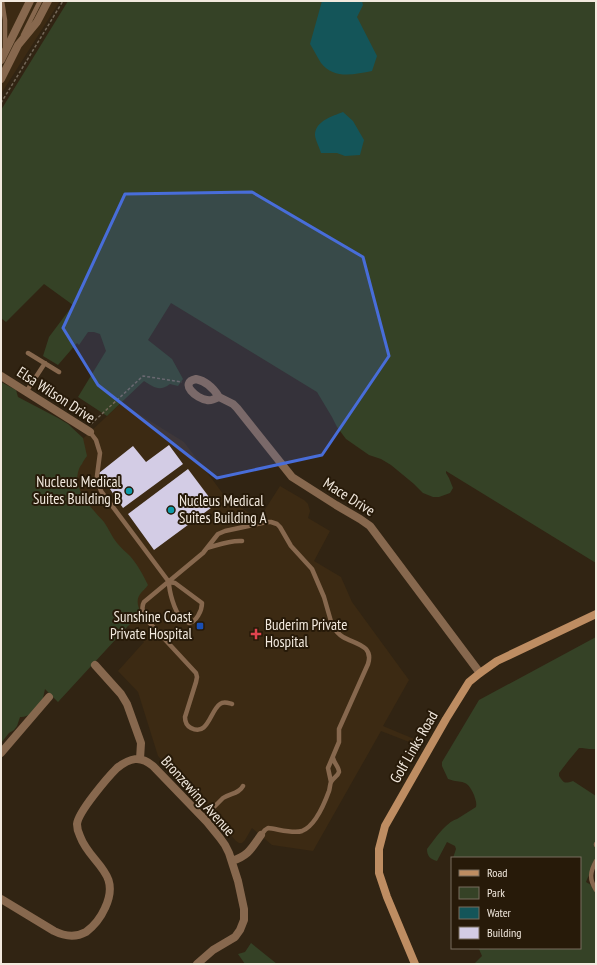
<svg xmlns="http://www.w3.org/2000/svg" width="597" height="965" font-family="'PT Sans Narrow',sans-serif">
<rect width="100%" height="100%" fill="#312413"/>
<!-- built -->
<path fill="#3c2a13" d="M1 1H60L1 94Z
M121 403 184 442 227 499 259 519 280 486 304 500 308 504 310 511 308 518 330 531 314 561 341 577 352 602 409 680 383 726 419 741 417 745 381 731 313 851 272 845 252 828 245 840 242 843H239L236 841 158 756 138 692 118 671 144 642 128 626 26 492Z"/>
<!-- green -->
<path fill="#354226" d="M68 1H596V563L446 471V473L449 478 453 488 450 493 439 497H433L423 493 414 484 391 465 381 459 369 455 346 439 337 427 332 417 317 392 171 303 148 340 172 359 183 379 178 386 170 384C159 392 154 387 144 381L107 416 78 397 106 351 100 334 94 332H88L79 345 77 343 58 365 43 356 49 337 73 305 44 284 6 322 1 318V110Z
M1 382 16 390 18 397 58 418 68 424 83 438 87 456C85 459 83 461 82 464 78 468 76 479 78 484 81 498 95 512 104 522 109 529 112 537 117 543 121 548 126 552 130 556 138 565 143 575 148 585 143 592 136 595 138 605 139 609 140 611 140 615L128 626 58 702 45 689C44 693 43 700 41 704 38 710 27 718 20 717L17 726 14 730 9 733 1 743Z
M596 637V749H589L582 748H579L569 760 559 773V776C564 783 564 784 573 781L596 796V840L595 841V860L586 882 596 888V964H474L482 956 479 949 476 948H580V858H453L456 849 455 846 447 842 437 861C430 859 427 856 427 849 434 840 446 822 457 819L476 807C477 802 475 799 474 795 467 778 462 784 448 779L442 766V762L479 700Z
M251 943 277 964H245L238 954 245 952Z"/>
<!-- water -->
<path fill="#145559" d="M322 1H362L363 5 357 17 377 56 372 71C355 74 334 80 321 63 317 57 314 50 310 44Z
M343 112 353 121 364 140 360 155 345 156 337 153H321C320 149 315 139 315 135 315 121 333 116 343 112Z"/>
<!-- building -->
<path fill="#d3cce5" d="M169 445 183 464 123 508 99 473 133 446 146 462Z
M188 469 215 505 154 550 128 514Z"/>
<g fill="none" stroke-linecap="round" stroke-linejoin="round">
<!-- path -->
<path stroke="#736758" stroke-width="1.5" stroke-dasharray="3 2" stroke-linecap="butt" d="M1 103 63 1
M91 424 143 376 182 382"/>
<!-- lane -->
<path stroke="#87684e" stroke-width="4.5" d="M2 1 5 20V47
M23 35 40 1
M28 353 59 372
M26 392 45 363
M90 432 96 440 100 453 97 476V480L101 491 169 582C169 591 174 610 181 618 183 620 186 621 189 623 196 622 202 611 202 603L175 583 169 582
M207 548C218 545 230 540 242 541
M232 704C228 703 224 701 220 704 210 711 208 737 191 728 187 726 185 722 185 717L196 682 197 677 196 673 145 618C143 612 141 607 144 602L203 553 218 534 225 531 267 522H271L277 524 280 527 291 546 312 569 324 597 332 625C335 630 338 634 343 637 355 644 374 645 368 664L339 729V742L328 768 331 782
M203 818 223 798C230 793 239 794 243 786
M261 835 265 830 268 828C278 829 293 834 302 831 315 826 325 802 329 791 330 788 330 784 331 782 333 778 338 776 339 772 339 767 334 763 333 758
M596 844V845
M596 861C590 872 589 879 596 890"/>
<!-- street -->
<path stroke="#87684e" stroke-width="8" d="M1 60 30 1
M1 79 18 45 37 22 48 1
M1 376 90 432
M196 379C206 381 214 389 219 397 215 399 211 401 207 400 197 399 178 383 196 379Z
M219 397 233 404 237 408 292 477 336 505 360 519 370 526 480 673
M95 665 121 694 127 704 141 743 140 759
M1 753 49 697
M232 861C249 855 251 849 261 835
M1 899 54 931C64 936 75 938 86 932 94 926 101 917 105 908 122 872 90 864 80 836 78 832 77 828 77 824 78 812 108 777 117 768 130 758 140 755 153 766L207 822 220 838 225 845 229 853 238 881 244 909V920L240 930 235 937 213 950 197 964"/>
<!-- secondary -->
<path stroke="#be8d62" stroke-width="8" d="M415 964 387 897 379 873V849L385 826 446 719 469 682 480 673 497 661 596 614"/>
</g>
<!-- marked area -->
<path fill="#486dd9" fill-opacity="0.2" stroke="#486dd9" stroke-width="3" stroke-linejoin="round" d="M252 192 363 257 389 356 322 455 217 478 98 385 63 328 125 194Z"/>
<!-- markers -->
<g fill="#0f9aa8" stroke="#271a09" stroke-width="1.5">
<circle cx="129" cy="491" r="4"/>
<circle cx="171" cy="510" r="4"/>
</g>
<rect fill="#1a4fb4" stroke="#271a09" stroke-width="1.5" x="196" y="622" width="8" height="8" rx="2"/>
<path fill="#e0444e" stroke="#271a09" stroke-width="1.5" d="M254 628h4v4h4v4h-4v4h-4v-4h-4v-4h4z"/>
<g text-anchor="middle" stroke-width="4" stroke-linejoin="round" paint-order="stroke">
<!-- street labels -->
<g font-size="15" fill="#f2e9de" stroke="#271a09">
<text transform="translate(56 395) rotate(33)" y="5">Elsa Wilson Drive</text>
<text transform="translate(349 497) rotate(32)" y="5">Mace Drive</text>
<text transform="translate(414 747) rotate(-60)" y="5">Golf Links Road</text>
<text transform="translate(198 796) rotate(48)" y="5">Bronzewing Avenue</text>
</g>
<!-- poi labels -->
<g font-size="15" fill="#f2e9de" stroke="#271a09" text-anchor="end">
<text x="121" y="487">Nucleus Medical<tspan x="121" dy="17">Suites Building B</tspan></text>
<text x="179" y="506" text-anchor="start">Nucleus Medical<tspan x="179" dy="17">Suites Building A</tspan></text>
<text x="192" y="622">Sunshine Coast<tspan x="192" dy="17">Private Hospital</tspan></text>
<text x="265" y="630" text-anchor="start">Buderim Private<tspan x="265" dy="17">Hospital</tspan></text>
</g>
</g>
<!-- border -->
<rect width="597" height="965" fill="none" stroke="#f2e9de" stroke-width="4"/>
<!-- legend -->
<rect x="451" y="857" width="130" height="92" fill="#271a09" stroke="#786d5e"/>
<rect x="459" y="870" width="20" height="6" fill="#be8d62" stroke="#786d5e"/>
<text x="487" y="877" font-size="12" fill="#f2e9de">Road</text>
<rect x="459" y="887" width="20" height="12" fill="#354226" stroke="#786d5e"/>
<text x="487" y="897" font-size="12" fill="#f2e9de">Park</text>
<rect x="459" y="907" width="20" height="12" fill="#145559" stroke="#786d5e"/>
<text x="487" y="917" font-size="12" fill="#f2e9de">Water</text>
<rect x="459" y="927" width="20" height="12" fill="#d3cce5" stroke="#786d5e"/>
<text x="487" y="937" font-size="12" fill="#f2e9de">Building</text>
</svg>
